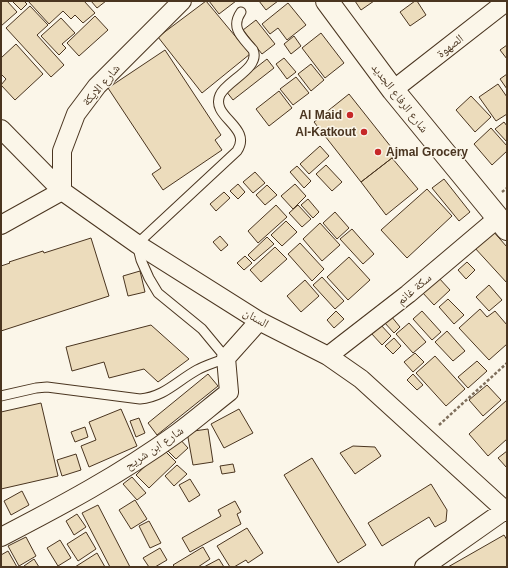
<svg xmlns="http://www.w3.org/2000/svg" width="508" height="568" font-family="Arial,'Noto Naskh Arabic',sans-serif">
<rect width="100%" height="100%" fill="#fbf6e9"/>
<!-- building -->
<path fill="#ecdcbc" stroke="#4a3520" d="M1 1H7L17 12 1 26Z
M12 1H24L27 4 21 10Z
M28 1H84L95 13 83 23 75 15 71 19 63 11 49 24Z
M91 1H106L97 8Z
M206 1 250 54 202 93 158 37Z
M209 1H236L219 14Z
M259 1H278L266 10Z
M355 1H374L361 10Z
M415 1H417L426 15 410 26 400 12Z
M288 3 306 25 287 40 278 28 270 34 262 24Z
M30 6 48 25 37 35 64 65 51 77 6 28Z
M95 16 108 30 79 56 67 43Z
M61 18 75 33 62 44 66 48 59 55 41 36Z
M256 20 275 44 262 54 243 30Z
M321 33 344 63 325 78 302 48Z
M294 36 301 46 291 54 284 44Z
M16 44 43 74 15 100 1 85 6 79 1 74V58Z
M507 45V59L500 50Z
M165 50 221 135 215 140 222 150 163 190 152 174 161 168 108 88Z
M284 58 296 72 287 79 276 64Z
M267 59 274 68 233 100 226 91Z
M311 64 324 80 311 91 298 74Z
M507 74V89L500 79Z
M296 77 309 93 293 105 280 89Z
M498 84 507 97V114L496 121 479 97Z
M279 91 292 108 269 126 256 109Z
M349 94 395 152 392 158 361 182 314 122Z
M471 96 491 117 475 132 456 110Z
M504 122 507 126V142L495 129Z
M491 128 507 146V151L492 165 474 144Z
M320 146 329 156 309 174 300 164Z
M392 158 418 189 386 215 361 182Z
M326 165 342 182 332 191 316 174Z
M297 166 311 181 304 188 290 172Z
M255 172 265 183 253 193 243 182Z
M444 179 470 212 459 221 432 188Z
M238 184 245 192 238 199 230 191Z
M295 184 306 196 293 209 281 196Z
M267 185 277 195 265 205 256 195Z
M427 189 452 216 407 258 381 230Z
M224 192 230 198 216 211 210 204Z
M308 199 319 212 313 218 301 205Z
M276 205 287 217 258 243 248 231Z
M298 205 311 219 302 227 289 213Z
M335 212 349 228 337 239 323 223Z
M286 221 297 232 282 246 271 235Z
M320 223 340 245 322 261 303 239Z
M352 229 374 254 363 264 340 239Z
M492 230 507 247V283L474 247Z
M220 236 228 245 221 251 213 242Z
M267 237 274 244 254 261 248 255Z
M91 238 109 296 1 331V266L10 263 9 262 43 251 44 253Z
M300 243 324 269 312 281 288 254Z
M275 247 287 259 261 282 250 270Z
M245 256 252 263 244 270 237 263Z
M349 257 370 280 348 300 327 277Z
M467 262 475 270 466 279 458 270Z
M140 271 145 292 128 296 123 276Z
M322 277 344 301 335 309 313 285Z
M438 277 450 290 434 305 422 292Z
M305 280 319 296 301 312 287 296Z
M489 285 502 300 489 311 476 297Z
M448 299 464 315 454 324 439 307Z
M480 309 487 317 495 311 507 325V344L489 360 459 328Z
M336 311 344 319 334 328 327 320Z
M422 311 441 332 432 340 413 319Z
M391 316 400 327 394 333 384 322Z
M409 323 426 342 413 353 396 334Z
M380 324 391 336 382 345 371 333Z
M151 325 189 359 158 382 144 369 109 378 104 362 72 371 66 347Z
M447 331 465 351 453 361 435 342Z
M394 338 401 346 393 354 385 346Z
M415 353 424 362 413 372 404 362Z
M435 356 465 389 446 406 416 373Z
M477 361 487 371 468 388 458 377Z
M208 374 218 386 157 435 148 423Z
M413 374 423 385 417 390 407 380Z
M487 385 501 400 483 416 469 400Z
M507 400V439L488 456 469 434Z
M41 403 58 476 1 489V412Z
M121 409 137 446 89 467 81 446 96 440 89 422Z
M239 409 253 433 224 448 211 424Z
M139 418 145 433 136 437 130 421Z
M85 427 88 437 75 442 71 432Z
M208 429 213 462 193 465 187 432Z
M178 437 188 448 176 459 165 448Z
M353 446 375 447 381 456 355 474 340 453Z
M163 449 176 462 149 488 136 475Z
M507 451V468L498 458Z
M76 454 81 470 62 476 57 460Z
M312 458 366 545 338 563 284 475Z
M233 464 235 472 222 474 220 466Z
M177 465 187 474 174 486 165 476Z
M132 477 146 493 137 500 123 484Z
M190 479 200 495 189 502 179 485Z
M431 484 447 510 446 521 435 527 429 517 382 546 368 523Z
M22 491 29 505 11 515 4 501Z
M135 500 147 519 131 529 119 510Z
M235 501 241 512 237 514 241 524 190 552 182 538 221 516 218 510Z
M98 505 130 567H110L82 513Z
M77 514 86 527 74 535 66 521Z
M149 521 161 543 150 548 139 526Z
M247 528 263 553 248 563 246 560 234 567H230L217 546Z
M86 532 96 549 78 561 67 544Z
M504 535 507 540V567H448Z
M26 537 36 556 19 566 8 546Z
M60 540 71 558 58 566 47 548Z
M203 547 210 559 198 567H175L173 565Z
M160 548 167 560 155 567H149L143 558Z
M8 551 17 567H1V555Z
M97 553 105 567H75Z
M34 559 39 567H24V566Z
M219 559 224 567H204Z"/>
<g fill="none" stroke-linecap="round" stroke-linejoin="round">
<defs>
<path id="lane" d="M1 396 36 388 47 387 140 399C164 397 177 381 197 370 206 365 217 362 226 358L202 329 158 293 149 278 141 260 137 244 237 151C253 127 210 117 220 95 226 81 261 68 253 50 242 37 230 28 241 12"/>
<path id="street" d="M393 90 507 1
M1 129 62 191 137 244 259 321 328 356 361 379 507 512
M62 191V151L76 114 97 86 182 1
M1 225 62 191
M328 356 408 294 498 218
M1 537C61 506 121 474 176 434 194 421 211 406 229 392L226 358 259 321
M424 567 505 510"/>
<path id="secondary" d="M327 1 393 90 507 229"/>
</defs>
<!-- lane casing -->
<use href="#lane" stroke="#4a3520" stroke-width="11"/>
<!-- street casing -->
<use href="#street" stroke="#4a3520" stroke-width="20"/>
<!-- secondary casing -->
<use href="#secondary" stroke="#4a3520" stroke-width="24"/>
<!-- path -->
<path stroke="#7f6f5c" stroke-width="2.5" stroke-dasharray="3 2" stroke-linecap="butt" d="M502 192 507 188
M439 425 507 363"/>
<!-- lane -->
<use href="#lane" stroke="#fbf6e9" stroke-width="9"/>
<!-- street -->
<use href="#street" stroke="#fbf6e9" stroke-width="18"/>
<!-- secondary -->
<use href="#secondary" stroke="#fbf6e9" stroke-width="22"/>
</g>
<!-- markers -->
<g fill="#c62828" stroke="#fbf6e9" stroke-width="1.5">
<circle cx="350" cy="115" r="4"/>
<circle cx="364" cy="132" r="4"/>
<circle cx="378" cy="152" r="4"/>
</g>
<g text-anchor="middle" stroke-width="3" stroke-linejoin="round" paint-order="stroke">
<!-- street labels -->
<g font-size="12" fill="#4a3520" stroke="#fbf6e9">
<text transform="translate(450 46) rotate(-38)" y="4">الصهوة</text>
<text transform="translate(101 85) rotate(-49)" y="4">شارع الايكة</text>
<text transform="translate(400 98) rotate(52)" y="4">شارع الرفاع الجديد</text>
<text transform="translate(414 289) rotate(-40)" y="4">سكة غانم</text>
<text transform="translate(256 318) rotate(30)" y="4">السنان</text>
<text transform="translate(154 448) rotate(-34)" y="4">شارع ابن شريح</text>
</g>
<!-- poi labels -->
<g font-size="12" font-weight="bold" fill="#4a3520" stroke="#fbf6e9" text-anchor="end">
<text x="342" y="119">Al Maid</text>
<text x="356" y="136">Al-Katkout</text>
<text x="386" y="156" text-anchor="start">Ajmal Grocery</text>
</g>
</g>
<!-- border -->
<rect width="508" height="568" fill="none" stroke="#4a3520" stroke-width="4"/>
</svg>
